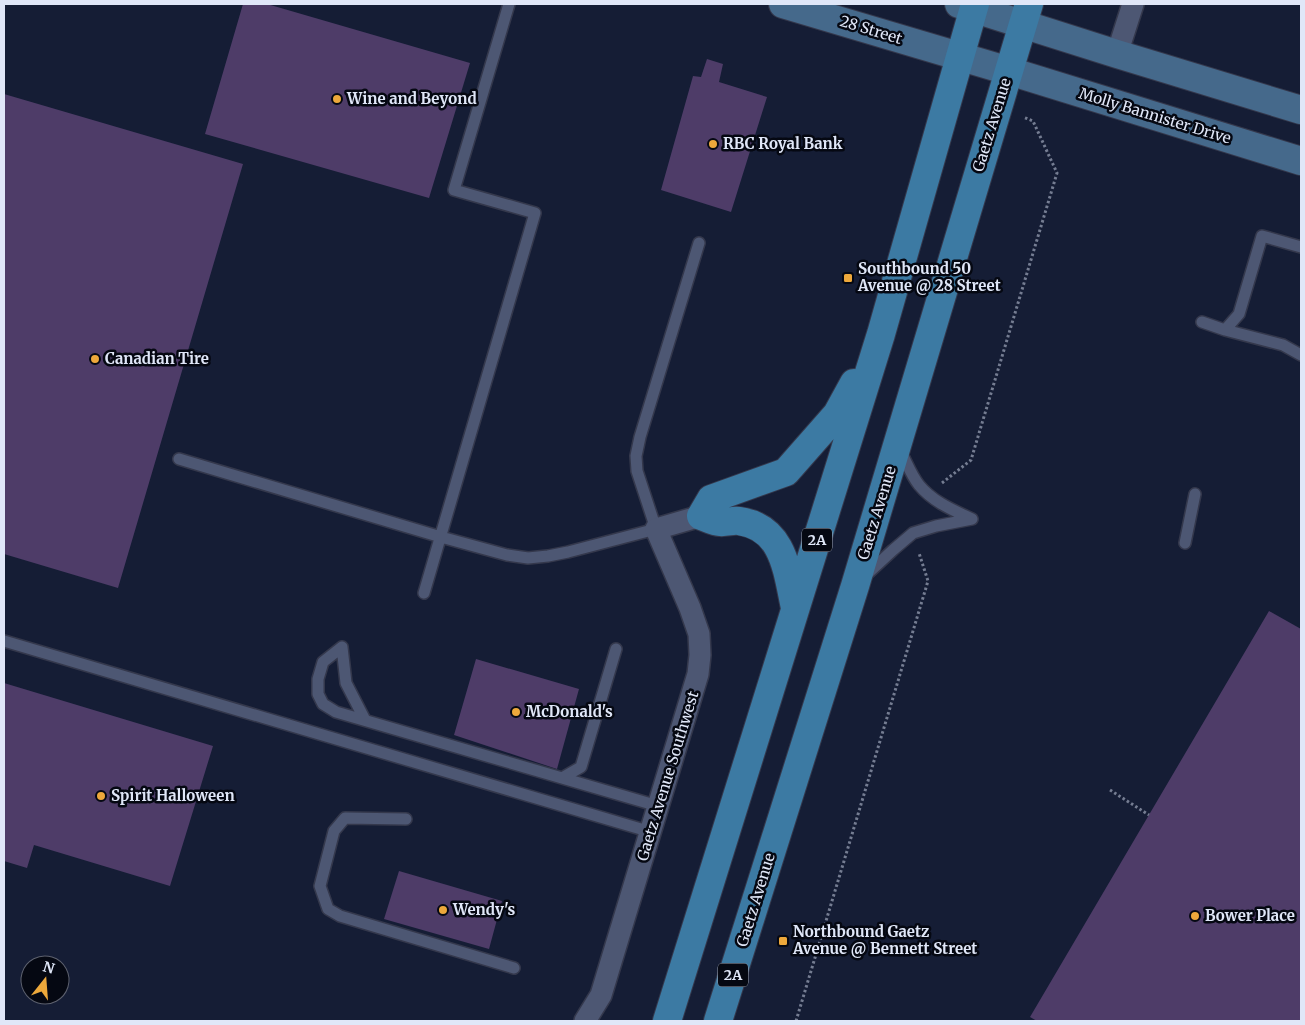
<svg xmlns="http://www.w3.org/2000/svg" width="1305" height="1025" font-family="Merriweather,serif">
<rect width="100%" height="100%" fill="#151d35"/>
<!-- building -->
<path fill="#4e3c68" d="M243 4H267L470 63 429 198 205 134Z
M707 59 723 64 719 82 767 97 731 212 661 190 693 76 701 77Z
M4 94 243 164 118 588 4 554Z
M1269 611 1301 629V1021H1037L1030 1017Z
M476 659 579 689 557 769 454 735Z
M4 683 213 746 170 886 34 845 27 868 4 861Z
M399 871 502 901 489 949 384 919Z"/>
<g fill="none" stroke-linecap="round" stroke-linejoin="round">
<defs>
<path id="lane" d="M1202 322 1225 330 1283 345 1301 355
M1225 330 1239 314 1262 236 1301 247
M900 450C906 461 911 475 919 485 933 502 953 510 972 519
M179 459 441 537 507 555 528 558 548 556 568 552 656 529 637 471 636 456 640 437 699 243
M1185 543 1195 494
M865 576 893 550 913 533 936 526 972 519
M424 593 535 213 454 190 509 4
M4 641 651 832
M342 647 323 662 318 679V694L323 704 336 712 658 806
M342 647 346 683 365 720
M562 778 581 767 616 649
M406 819 345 818 334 831 320 886 328 909 340 916 514 968"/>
<path id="street" d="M1117 54 1133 4
M585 1021 601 995 698 674 700 655 699 634 690 608 656 529 701 516"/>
<path id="secondary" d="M783 4 1009 71 1301 161
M959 4 1117 54 1301 110"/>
<path id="primary" d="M795 608C787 571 784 527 739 521 732 520 726 523 719 522 714 522 707 518 701 516L711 499 786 472 837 414 854 383
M667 1021 881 334 975 4
M718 1021 855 586 1029 4"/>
</defs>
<!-- lane casing -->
<use href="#lane" stroke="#34384c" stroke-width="14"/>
<!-- street casing -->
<use href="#street" stroke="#34384c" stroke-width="24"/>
<!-- secondary casing -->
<use href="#secondary" stroke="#34384c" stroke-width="30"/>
<!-- primary casing -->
<use href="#primary" stroke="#34384c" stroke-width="30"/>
<!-- path -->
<path stroke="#757d92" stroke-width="3" stroke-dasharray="2.5 2.5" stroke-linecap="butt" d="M942 483 971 460 1057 173 1033 121 1023 117
M1110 790 1149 815
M796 1021 928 581 919 553"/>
<!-- lane -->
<use href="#lane" stroke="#4d5773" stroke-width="11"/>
<!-- street -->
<use href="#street" stroke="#4d5773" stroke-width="21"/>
<!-- secondary -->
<use href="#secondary" stroke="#45698b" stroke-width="28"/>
<!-- primary -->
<use href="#primary" stroke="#3c7aa3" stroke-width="28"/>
</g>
<!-- markers -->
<g fill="#eda83b" stroke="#050812" stroke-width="2">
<circle cx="337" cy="99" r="5"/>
<circle cx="713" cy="144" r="5"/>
<rect x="843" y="273" width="10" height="10" rx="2.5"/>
<circle cx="95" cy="359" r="5"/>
<circle cx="516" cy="712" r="5"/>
<circle cx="101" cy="796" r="5"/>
<circle cx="443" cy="910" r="5"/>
<circle cx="1195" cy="916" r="5"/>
<rect x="778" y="936" width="10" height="10" rx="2.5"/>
</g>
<g text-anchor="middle" stroke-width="5" stroke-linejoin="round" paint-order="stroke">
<!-- shield labels -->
<g fill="#050812" stroke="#9ea4b3" stroke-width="1">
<rect x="802" y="528.5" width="30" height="23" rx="4"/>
<rect x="718" y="963.5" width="30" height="23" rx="4"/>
</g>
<g font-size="14" font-weight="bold" fill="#e0e7f8">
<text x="817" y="545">2A</text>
<text x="733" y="980">2A</text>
</g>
<!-- street labels -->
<g font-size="15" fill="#e0e7f8" stroke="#050812">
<text transform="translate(871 30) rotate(17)" y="5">28 Street</text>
<text transform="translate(1155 116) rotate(17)" y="5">Molly Bannister Drive</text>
<text transform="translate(992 125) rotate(-73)" y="5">Gaetz Avenue</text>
<text transform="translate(877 513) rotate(-73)" y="5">Gaetz Avenue</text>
<text transform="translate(668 776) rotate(-73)" y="5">Gaetz Avenue Southwest</text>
<text transform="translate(756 900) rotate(-73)" y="5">Gaetz Avenue</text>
</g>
<!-- poi labels -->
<g font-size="15" font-weight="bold" fill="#e0e7f8" stroke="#050812" text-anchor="start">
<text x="347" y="104">Wine and Beyond</text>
<text x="723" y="149">RBC Royal Bank</text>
<text x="858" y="274">Southbound 50<tspan x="858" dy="17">Avenue @ 28 Street</tspan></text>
<text x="105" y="364">Canadian Tire</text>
<text x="526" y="717">McDonald's</text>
<text x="111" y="801">Spirit Halloween</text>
<text x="453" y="915">Wendy's</text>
<text x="1205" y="921">Bower Place</text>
<text x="793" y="937">Northbound Gaetz<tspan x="793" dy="17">Avenue @ Bennett Street</tspan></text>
</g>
</g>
<!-- border -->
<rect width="1305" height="1025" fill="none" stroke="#e0e7f8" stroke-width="10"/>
<!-- north arrow -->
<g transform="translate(45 980) rotate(17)"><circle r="24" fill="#050812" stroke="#5d616e"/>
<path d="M0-4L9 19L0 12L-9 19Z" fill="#eda83b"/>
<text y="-8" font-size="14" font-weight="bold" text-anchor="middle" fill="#e0e7f8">N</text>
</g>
</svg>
